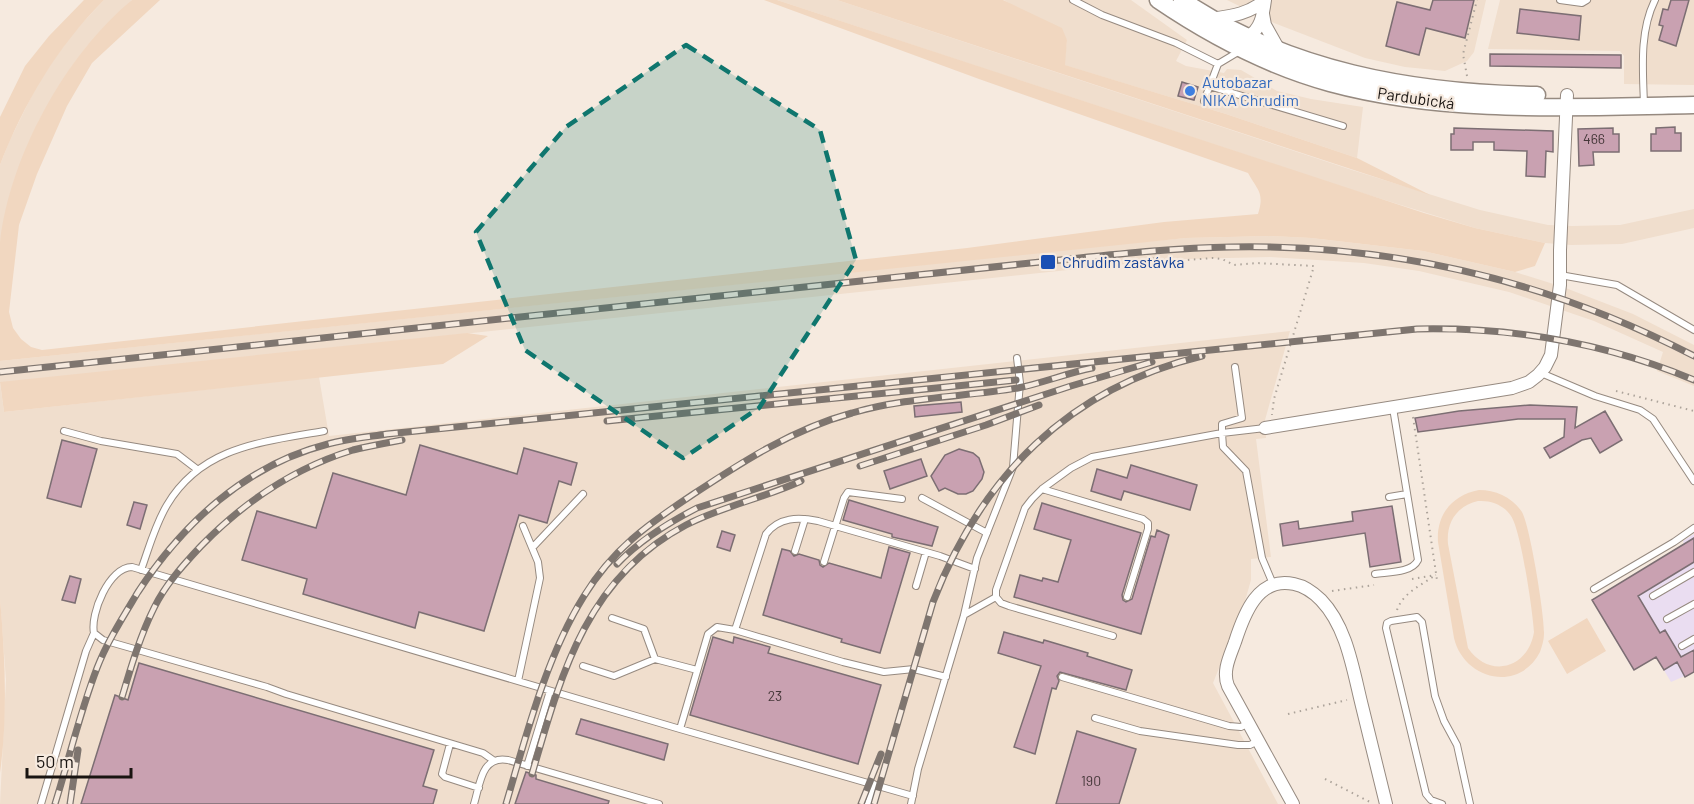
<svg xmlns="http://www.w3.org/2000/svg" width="1694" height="804" font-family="Barlow,sans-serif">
<rect width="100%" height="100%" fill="#f6eadf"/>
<!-- built -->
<path fill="#f0decd" d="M104 0H132L88 45 70 69 39 120 26 149 2 233 0 244V165L9 142 37 85 55 58 73 33Z
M777 0H837L1352 170 1480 210 1548 225 1572 226 1620 225 1694 209V228L1622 244 1571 245 1545 243 1475 228 1346 188Z
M1004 0H1131L1187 40 1176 61 1186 66 1224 73 1227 69 1241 70 1277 91 1311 99 1363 107 1357 158 1226 114 1064 65 1067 40Z
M1227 0H1486L1474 52 1467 61 1445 71 1405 67 1365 58 1274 23Z
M1500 0H1694V85L1624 84V56L1620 51 1488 49Z
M1271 236 1311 238 1423 251 1515 272 1563 287 1633 314 1694 345V386L1657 371 1663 352 1594 321 1509 292 1419 271 1364 263 1270 257 1187 259 1143 262 0 383 4 412 319 377 329 436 1290 331 1265 420 1266 438 1256 439 1271 557 1251 559V580L1243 608 1213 683 1278 804H0L6 680 0 598V361L1141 242 1186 238Z"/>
<!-- education -->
<path fill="#eaddf1" d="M1694 534V672L1671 682 1656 657 1633 670 1592 600 1684 544 1683 541Z"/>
<!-- green -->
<path fill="#f1d7c0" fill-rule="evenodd" d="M84 0H104C57 47 24 103 0 165V117L25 66 49 36Z
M132 0H160L92 63 67 106 37 174 19 225 9 312 13 328 21 339 31 347 42 350 967 248 1164 222 1258 214C1265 192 1257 190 1248 173L979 79 764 0H777L1424 213 1475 228 1545 243 1535 266 1515 272 1423 251 1311 238 1271 236 1186 238 0 361C0 324 0 278 0 242 10 156 65 55 132 0Z
M837 0H1003L1062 28 1067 40 1065 65 1226 114 1357 158 1430 195Z
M467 333 488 336 443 364 4 412 0 382Z
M1479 490C1496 490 1512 497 1522 512 1530 526 1545 617 1544 634 1544 640 1542 646 1540 652 1519 693 1464 680 1454 638L1438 542C1436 515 1452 495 1479 490ZM1478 501C1491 500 1504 505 1511 516 1521 530 1533 613 1534 632 1528 669 1489 679 1468 648L1448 544C1446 522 1457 506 1478 501Z
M0 598C5 657 8 714 0 773Z
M1587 618 1606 651 1567 674 1548 641Z"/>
<!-- building -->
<path fill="#c9a1b1" stroke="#7c6e73" stroke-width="1.5" d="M1433 0H1474L1465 38 1426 28 1419 55 1386 46 1397 2 1430 10Z
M1671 0H1689L1676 46 1659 40 1663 26 1659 25 1663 9 1668 10Z
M1520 9 1581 16 1579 40 1517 33Z
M1490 54 1621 55V68L1490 66Z
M1182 82 1198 87 1194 100 1178 96Z
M1675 127V133H1681V151H1651V134H1656V128Z
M1454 128 1553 131V152L1546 151 1545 177 1526 176 1527 151 1494 150V142H1473V150H1451V134H1454Z
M1613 128V134H1619V152H1593L1594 165 1579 166 1578 129Z
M961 402 962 412 915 417 914 406Z
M1530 405 1577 407 1575 428 1605 411 1622 440 1600 453 1591 438 1582 440 1550 458 1544 448 1564 437 1565 419H1518L1418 432 1415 418 1459 411Z
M62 440 97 449 81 507 47 498Z
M420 445 517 474 524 448 577 463 571 485 559 481 547 523 519 515 484 631 419 612 415 628 303 594 307 579 242 560 257 511 316 528 333 473 406 495Z
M959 449 973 453 979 458 984 472 982 479 973 491 966 494H958L945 488 939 491 931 476 945 455Z
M921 459 927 476 890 489 884 471Z
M1131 465 1197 485 1190 510 1124 491 1121 500 1091 491 1097 469 1127 478Z
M849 500 938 527 932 546 892 537V534L843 520Z
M134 502 147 505 140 529 127 525Z
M1042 503 1141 533 1122 595 1123 600 1126 602 1132 599 1151 536 1155 537 1157 530 1169 535 1141 634 1014 597 1020 575 1042 581 1043 578 1058 582 1071 540 1034 529Z
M1392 506 1401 562 1370 567 1365 533 1283 546 1280 524 1298 521 1299 529 1353 521 1352 512Z
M722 531 735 535 730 551 717 547Z
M1694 538V562L1638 596 1660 633 1665 630 1681 657 1694 650V672L1685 677 1677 662 1664 670 1656 657 1634 670 1592 600Z
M889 547 910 553 880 653 841 642 842 639 763 615 782 549 790 551 794 556 799 554 819 560 820 565 823 567 829 563 881 578Z
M70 576 81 579 75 603 62 600Z
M1004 632 1043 643 1044 640 1088 653 1087 656 1132 670 1126 690 1060 672 1057 676 1059 681 1056 689 1052 688 1035 754 1014 747 1041 666 998 653Z
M713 637 733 643 734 637 770 647 768 653 881 685 858 764 690 715Z
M139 663 434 750 423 786 437 790 433 804H81L115 695 128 700Z
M581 719 668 744 664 760 576 734Z
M1077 731 1136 749 1119 804H1056Z
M526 772 536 775V779L609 801 608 804H515Z"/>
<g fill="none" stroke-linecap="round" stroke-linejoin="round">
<defs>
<path id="lane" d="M1073 0 1102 15 1176 43 1218 64
M1560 0 1582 3 1587 0
M1209 86 1343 126
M1204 101 1218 64 1238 52
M1644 105C1643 71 1639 32 1655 0
M1560 275 1617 285 1694 330
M1541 373 1595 396 1640 410 1653 419 1694 481
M1265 428 1222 433 1223 447 1246 471 1262 558 1273 584
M64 431 101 441 177 454 198 470
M1042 489 1143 519 1148 523V529L1127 597
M1389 497 1407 494
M922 498 987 533
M533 547 583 494
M795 551 805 519
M824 562 844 498 848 492 902 499
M141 570C149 548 155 525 167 505 202 446 263 442 324 431
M1375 574C1388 572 1412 573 1418 560L1393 408
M916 586 926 552
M1594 589 1674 542 1694 528
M1653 596 1694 572
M964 615 996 597
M1667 619 1694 604
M1113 636 1009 606 1001 603 996 597V590L1025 508 1032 499 1042 489 1071 468 1092 457 1222 433V424L1242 418 1235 367
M1682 646 1694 639
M655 659 697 670
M583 666 614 676 655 659 644 629 612 618
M946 677 914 669 884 672 843 662 735 630 766 534C779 517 798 517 818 521L940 556 975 569
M1062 677 1229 726 1241 727 1249 723
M518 681 540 578 538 562 523 526
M1095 718 1140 731 1238 745H1250L1258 741
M680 729 708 634 717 627 735 630
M450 744 442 774 445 777 479 788
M493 760 483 753 286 694 267 687 103 640 94 633C90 614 109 567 132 567L680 729 913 796
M527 766 550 691
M41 804 86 651 94 633
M474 804C480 785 481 755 508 760L659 804
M868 804 874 784
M911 804 918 769 964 615 977 558 1013 467 1020 383 1017 358
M1442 804 1431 800 1426 794 1386 628 1387 623 1391 621 1417 617 1422 622 1435 696 1444 721 1457 745 1470 804"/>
<path id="street" d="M1263 14 1265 25 1279 50
M1211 19C1232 16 1249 14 1265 0
M1247 37C1261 30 1263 15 1265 0
M1265 428 1512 388 1529 382 1538 375 1545 367 1551 355 1560 285V250L1567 95
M1293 804 1228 686C1222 671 1230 656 1235 642 1244 614 1258 576 1294 584 1304 586 1313 592 1321 600 1347 627 1353 670 1362 706 1370 739 1378 771 1386 804"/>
<path id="secondary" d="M1158 0C1211 36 1268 66 1330 83 1448 115 1574 107 1694 105
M1182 0C1288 71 1412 93 1537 95"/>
</defs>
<!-- lane casing -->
<use href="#lane" stroke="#968a80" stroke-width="8"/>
<!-- street casing -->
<use href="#street" stroke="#968a80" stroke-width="14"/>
<!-- secondary casing -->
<use href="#secondary" stroke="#968a80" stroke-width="19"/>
<!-- path -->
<path stroke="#aca39a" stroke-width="2" stroke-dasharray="1.5 4.5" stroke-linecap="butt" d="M1467 76 1463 54 1477 0
M1153 258 1160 262 1213 258 1222 259 1234 265 1257 263 1314 266 1274 399 1272 415
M1616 391 1694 411
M1413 417 1437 580
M1412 579 1436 575
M1332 591 1374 585
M1397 610C1403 593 1420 586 1434 576
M1288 714 1347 700
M1325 779 1372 803"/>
<!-- lane -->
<use href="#lane" stroke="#fff" stroke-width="6"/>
<!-- street -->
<use href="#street" stroke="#fff" stroke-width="12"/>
<!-- secondary -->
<use href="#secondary" stroke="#fff" stroke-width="16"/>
<defs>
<path id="rail" d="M0 372 1050 261C1110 255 1170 248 1231 247 1395 244 1549 281 1694 356
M607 421 1016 380
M860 466 986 425 1039 405
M617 564C640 540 668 523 697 508L1071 386 1152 362
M122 697C131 667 140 636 154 608 165 585 184 564 201 546 244 502 294 468 353 450 369 446 386 443 402 440
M532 774C561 674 587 577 686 525 723 506 764 498 801 481
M55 804C69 759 80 712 97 668 107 642 123 617 138 592 183 523 246 465 328 444 347 439 367 437 387 434L1417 329C1512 327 1606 343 1694 380
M70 804 78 750
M506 804C526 736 546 657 584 596 613 549 647 525 692 495 742 462 793 429 852 413 906 397 963 397 1018 388 1043 383 1067 373 1092 368
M861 804 881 754
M874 804 933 602C981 477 1069 388 1202 356"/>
</defs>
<!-- rail casing -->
<use href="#rail" stroke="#7e756f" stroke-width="7"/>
<!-- rail -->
<use href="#rail" stroke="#f6eadf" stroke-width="4.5" stroke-dasharray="14" stroke-linecap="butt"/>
</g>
<!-- marked area -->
<path fill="#0f766e" fill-opacity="0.2" stroke="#0f766e" stroke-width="4.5" stroke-dasharray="12 8" stroke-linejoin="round" d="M686 45 820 130 856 260 759 408 683 458 525 350 476 232 566 127Z"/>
<!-- markers -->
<circle fill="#3f7fe0" stroke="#f6eadf" stroke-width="2" cx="1190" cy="91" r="6"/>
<rect fill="#1a4fb4" stroke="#f6eadf" stroke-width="2" x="1040" y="254" width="16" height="16" rx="3"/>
<g text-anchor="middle" stroke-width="4.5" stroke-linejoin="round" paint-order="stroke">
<!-- number labels -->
<g font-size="14" fill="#453739">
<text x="1594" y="144">466</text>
<text x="775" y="701">23</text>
<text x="1091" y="786">190</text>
</g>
<!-- shop labels -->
<g font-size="16" fill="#366cbe" stroke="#f6eadf" text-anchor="start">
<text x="1202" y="88">Autobazar<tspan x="1202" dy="18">NIKA Chrudim</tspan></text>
</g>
<!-- street labels -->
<g font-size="16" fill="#191411" stroke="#f6eadf">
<text transform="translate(1416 98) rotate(8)" y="6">Pardubická</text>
</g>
<!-- transit labels -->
<g font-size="16" fill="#164399" stroke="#f6eadf" text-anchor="start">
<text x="1062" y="268">Chrudim zastávka</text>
</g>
</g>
<!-- scale -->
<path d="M27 768v9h104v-9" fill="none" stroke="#191411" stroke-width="3"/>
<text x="36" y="768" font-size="18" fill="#191411" stroke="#f6eadf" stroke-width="4.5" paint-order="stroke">50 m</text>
</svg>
